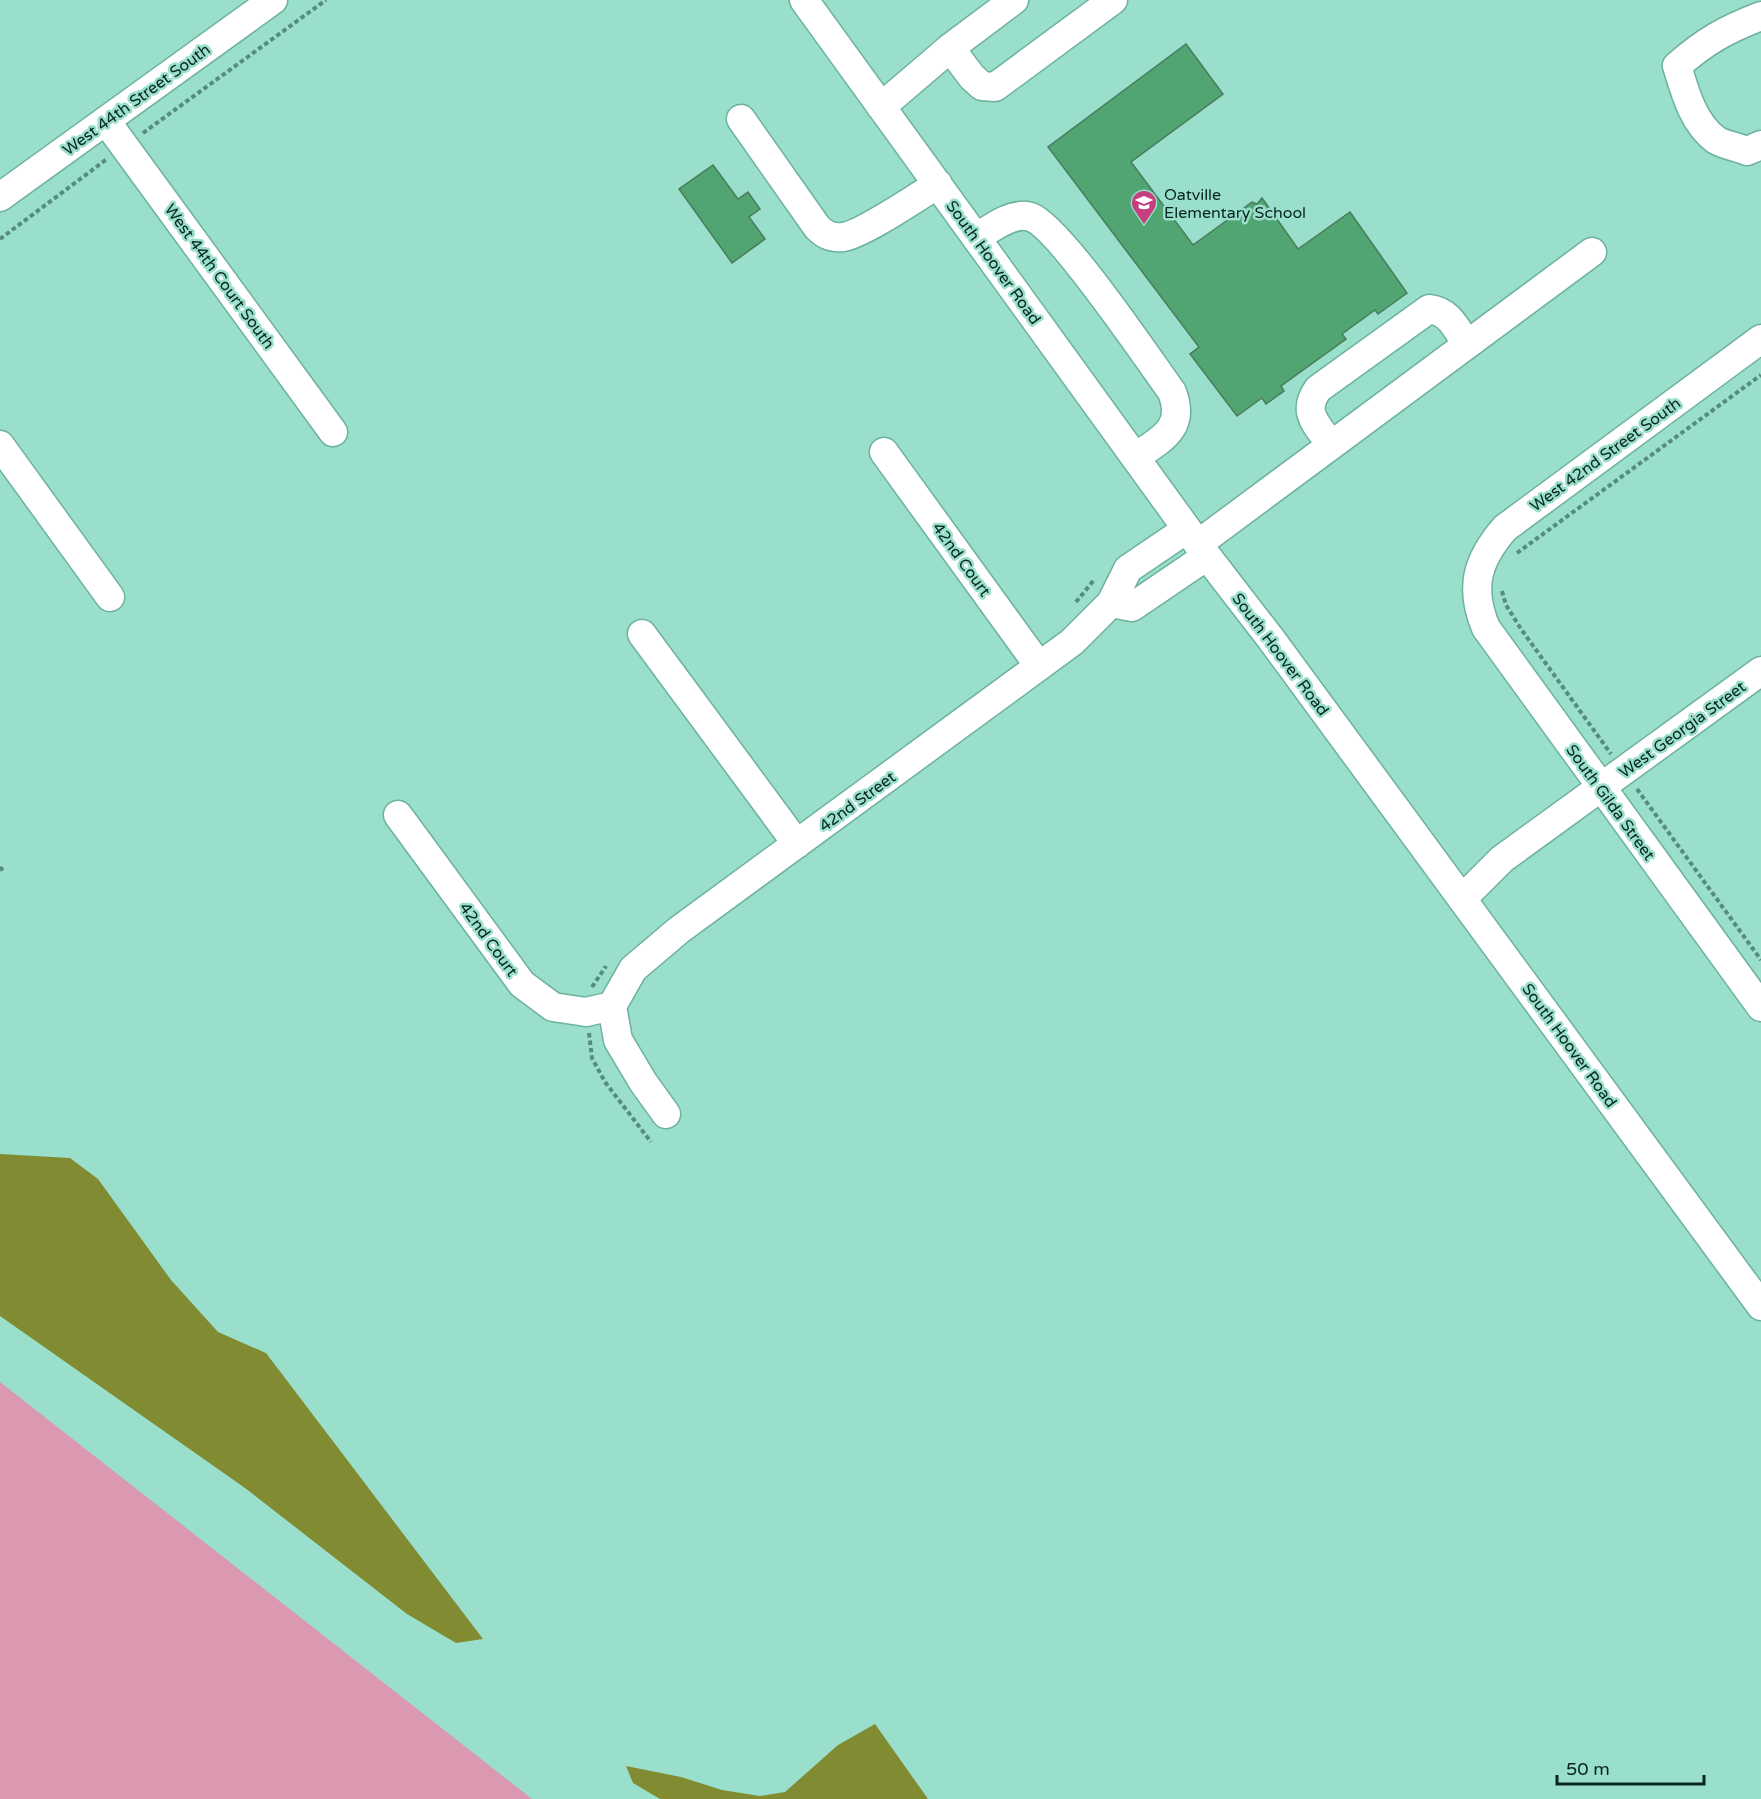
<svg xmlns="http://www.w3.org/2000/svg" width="1761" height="1799" font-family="'Varela Round',sans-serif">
<rect width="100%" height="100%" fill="#99dfcb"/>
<!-- green -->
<path fill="#db98b1" d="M0 1382 532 1799H0Z"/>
<!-- water -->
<path fill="#818b32" d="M0 1154 70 1158 98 1179 171 1280 218 1332 266 1353 483 1639 456 1643 407 1614 245 1488 0 1316Z
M875 1724 928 1799H660L633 1783 626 1766 681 1777 722 1790 760 1796 785 1792 838 1745Z"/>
<!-- building -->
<path fill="#50a572" stroke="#497c5b" stroke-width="1.5" d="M1186 44 1223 94 1131 162 1193 245 1252 202 1257 204 1262 198 1298 249 1350 212 1407 293 1378 314 1375 310 1342 334 1346 339 1281 386 1284 391 1266 404 1262 398 1237 416 1190 354 1199 347 1048 147Z
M713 165 738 199 748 192 760 209 749 217 765 239 732 263 679 189Z"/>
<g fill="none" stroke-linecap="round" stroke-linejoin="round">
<defs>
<path id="minor" d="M804 0 1200 547 1271 639 1761 1306
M1761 16C1727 29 1705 41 1677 66 1685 92 1693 123 1716 140 1724 145 1738 147 1747 151L1761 145
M950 48 972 77 982 86 995 87 1113 0
M881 107 950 48 1014 0
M741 119 817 227C825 235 831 238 843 237 861 235 919 196 938 184
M106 121 333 432
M0 197 273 0
M976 238C990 229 1013 211 1031 217 1059 227 1149 360 1172 392 1186 428 1162 439 1135 457
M1761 339 1505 528C1477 560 1469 588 1486 628L1761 1007
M0 445 110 597
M1331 445C1317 424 1301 413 1318 389L1429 309C1449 311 1456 328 1466 343
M884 452 1039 666
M1187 529 1128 569 1111 603 1132 607 1207 556
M1198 544 1592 252
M642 634 797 844
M398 815 522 984 553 1007 586 1012 612 1006
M1462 899 1502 859 1761 671
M612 1006 633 969 679 930 1072 642 1111 603
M612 1006 618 1040 643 1082 666 1114"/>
</defs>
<!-- minor casing -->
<use href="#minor" stroke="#6db19f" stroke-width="31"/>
<!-- path -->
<path stroke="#578b7d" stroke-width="4" stroke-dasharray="4.5 3" stroke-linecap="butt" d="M143 133 326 0
M0 239 107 159
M1517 553 1761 375
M1502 591 1506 605 1521 629 1611 754
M1076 602 1094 580
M1637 789 1761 960
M0 867 4 872
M592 987 606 966
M589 1033 592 1058 605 1082 651 1142"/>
<!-- minor -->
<use href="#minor" stroke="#fff" stroke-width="28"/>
</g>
<!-- icons -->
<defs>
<symbol id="school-pin" viewBox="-11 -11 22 30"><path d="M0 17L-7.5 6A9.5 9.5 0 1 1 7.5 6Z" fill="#c53e7e" stroke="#99dfcb"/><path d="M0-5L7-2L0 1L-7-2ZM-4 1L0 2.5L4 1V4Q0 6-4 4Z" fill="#fff"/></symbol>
</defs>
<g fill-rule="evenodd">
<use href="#school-pin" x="1129" y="188" width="30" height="40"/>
</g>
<g text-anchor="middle" stroke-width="5" stroke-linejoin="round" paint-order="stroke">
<!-- street labels -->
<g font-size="16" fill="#08261f" stroke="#99dfcb">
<text transform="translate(136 99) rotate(-36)" y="6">West 44th Street South</text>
<text transform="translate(994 262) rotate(54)" y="6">South Hoover Road</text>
<text transform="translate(220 276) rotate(54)" y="6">West 44th Court South</text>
<text transform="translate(1605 454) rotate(-36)" y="6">West 42nd Street South</text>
<text transform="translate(962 559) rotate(54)" y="6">42nd Court</text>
<text transform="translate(1281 654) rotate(53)" y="6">South Hoover Road</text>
<text transform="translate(1682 729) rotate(-36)" y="6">West Georgia Street</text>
<text transform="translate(857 801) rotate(-36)" y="6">42nd Street</text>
<text transform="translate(1611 802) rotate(54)" y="6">South Gilda Street</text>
<text transform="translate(489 939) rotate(54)" y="6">42nd Court</text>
<text transform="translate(1570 1045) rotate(54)" y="6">South Hoover Road</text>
</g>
<!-- poi labels -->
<g font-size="16" fill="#08261f" stroke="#99dfcb" text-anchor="start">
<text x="1164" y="200">Oatville<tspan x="1164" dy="18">Elementary School</tspan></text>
</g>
</g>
<!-- scale -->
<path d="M1557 1775v9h147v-9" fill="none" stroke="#08261f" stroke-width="3"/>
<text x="1566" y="1775" font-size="18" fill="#08261f" stroke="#99dfcb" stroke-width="4.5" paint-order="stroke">50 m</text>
</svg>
